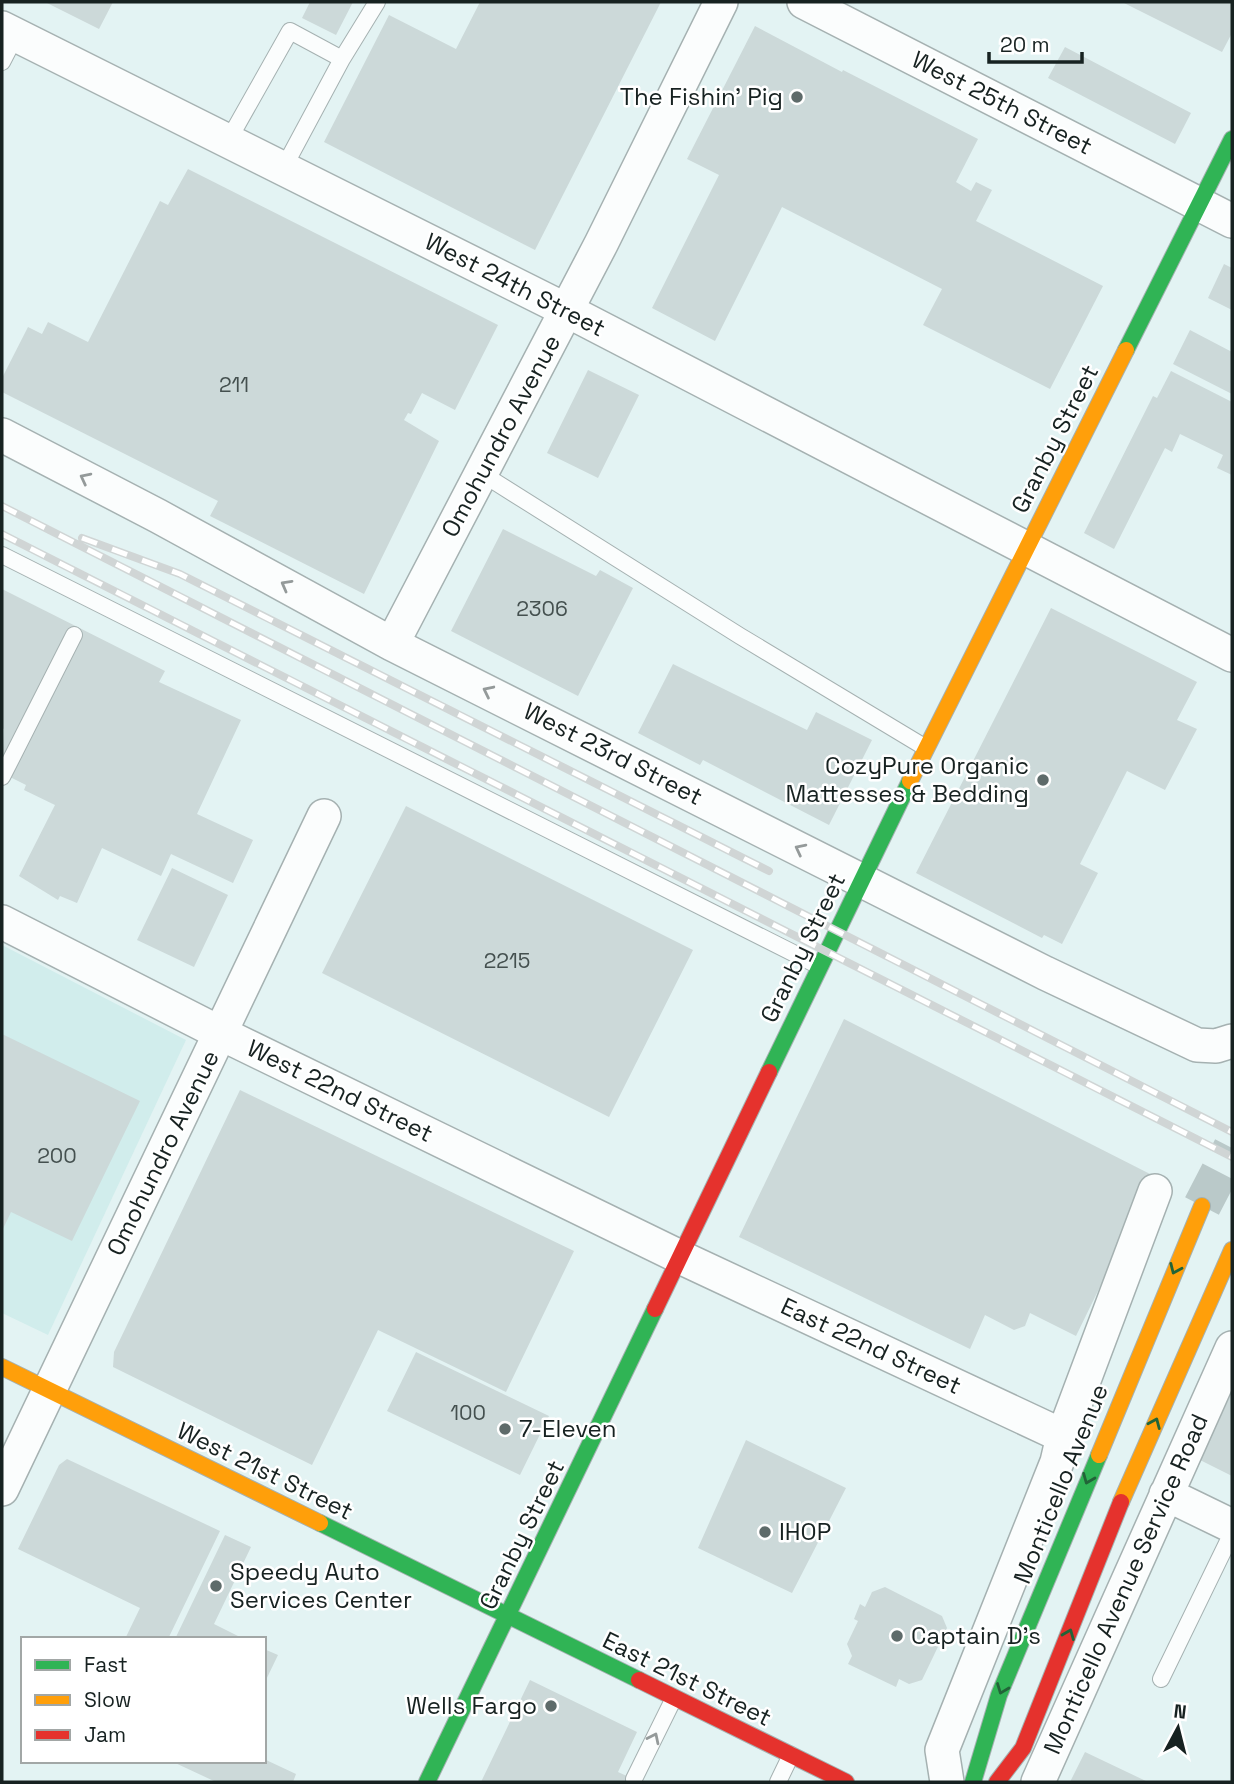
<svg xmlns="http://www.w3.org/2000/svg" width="1234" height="1784" font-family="'Space Grotesk',sans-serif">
<rect width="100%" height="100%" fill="#e3f3f3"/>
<!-- built -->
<path fill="#d1edec" d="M2 945 186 1040 48 1335 2 1313Z"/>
<!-- building -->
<path fill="#ccd9d9" d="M45 2H113L99 29Z
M310 2H353L336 35 302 18Z
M480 2H661L535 250 324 142 389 15 456 49Z
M1122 2H1232V33L1222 52Z
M755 26 842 72 843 70 978 139 956 182 971 191 976 182 992 190 976 221 1103 286 1050 389 923 325 942 289 782 207 715 341 652 308 719 175 687 159Z
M1065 47 1191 113 1175 144 1048 78Z
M188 169 498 325 455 410 422 393 411 414 408 413 404 420 439 441 364 594 210 516 218 501 2 392V378L28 327 42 334 48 322 88 342 160 201 168 205Z
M1224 264 1232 268V310L1208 298Z
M1190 330 1232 352V394L1173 364Z
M588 370 639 395 598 478 547 453Z
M1171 371 1232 402V475L1217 468 1223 455 1180 434 1172 452 1165 448 1114 549 1084 533 1153 396 1157 398Z
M503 529 596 576 600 570 633 588 578 696 451 631Z
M2 589 165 671 159 682 241 720 197 814 253 840 233 883 171 854 161 876 102 848 77 903 60 896 58 900 19 876 55 805 24 790 26 785 2 773 4 729 2 728Z
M1051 608 1197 682 1177 720 1197 729 1165 790 1127 771 1080 864 1098 873 1062 944 1044 935 1042 938 916 873Z
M673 664 807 730 816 712 872 740 829 825 703 760 700 765 638 733Z
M406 806 693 950 609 1117 322 973Z
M172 868 228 895 194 967 137 940Z
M844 1019 1154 1176 1076 1336 1030 1313 1025 1326 1014 1330 985 1315 970 1349 739 1237Z
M2 1034 140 1101 72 1241 11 1212 2 1231Z
M240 1090 574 1251 506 1392 378 1330 312 1465 113 1367 114 1352Z
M416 1352 549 1416 520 1475 387 1411Z
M1232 1392V1476L1200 1460Z
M746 1440 846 1488 792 1593 698 1548Z
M67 1459 220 1531 168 1639H125L140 1608 18 1549 59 1465Z
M225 1535 251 1547 214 1624 244 1639H175Z
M885 1587 942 1616 947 1628 922 1680 909 1684 899 1679 896 1687 848 1664 852 1656 847 1644 858 1621 854 1619 860 1604 865 1607 872 1592Z
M264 1649 278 1655 264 1684Z
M530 1680 637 1732 618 1772 640 1782H481Z
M1085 1752 1148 1782H1070Z
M264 1759 296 1774 293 1782H216L171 1761Z"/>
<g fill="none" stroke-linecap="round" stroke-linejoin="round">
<!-- primary-tunnel -->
<path stroke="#bac9c9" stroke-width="38" stroke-dasharray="38 19" stroke-linecap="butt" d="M1202 1206 1232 1148"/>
<defs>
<path id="lane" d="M2 62 16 35
M228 141 290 31 342 59
M283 169 342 59 377 2
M481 473 740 636 926 748
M2 555 819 966
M2 777 74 635
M1161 1679 1232 1533
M634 1779 674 1698
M778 1782 791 1755"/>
<path id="street" d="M804 2 1232 221
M2 28 566 310 1232 655
M2 435 158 516 392 644 1045 973 1197 1045 1216 1046 1232 1041
M392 644 601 244 721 2
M2 922 220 1033 680 1257 1063 1436
M2 1489 324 816
M1166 1494 1232 1526
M947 1782 942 1750 1057 1462 1063 1436 1155 1191
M1038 1782 1232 1348"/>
<path id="fast" d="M1126 350 1232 139
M769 1072 910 781
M320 1523 639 1680
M427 1782 655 1309
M973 1782 999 1695 1099 1455"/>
<path id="slow" d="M910 781 1126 350
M2 1367 320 1523
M1099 1455 1202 1206
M1121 1502 1232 1250"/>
<path id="jam" d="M655 1309 769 1072
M639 1680 846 1782
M997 1782 1023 1748 1121 1502"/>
</defs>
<!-- lane casing -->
<use href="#lane" stroke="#a5b1b1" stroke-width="18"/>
<!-- street casing -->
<use href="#street" stroke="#a5b1b1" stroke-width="36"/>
<!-- fast casing -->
<use href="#fast" stroke="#a5b1b1" stroke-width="18"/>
<!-- slow casing -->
<use href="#slow" stroke="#a5b1b1" stroke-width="18"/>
<!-- jam casing -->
<use href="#jam" stroke="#a5b1b1" stroke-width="18"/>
<!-- lane -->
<use href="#lane" stroke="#fbfdfd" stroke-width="16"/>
<!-- street -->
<use href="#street" stroke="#fbfdfd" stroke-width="33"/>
<!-- fast -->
<use href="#fast" stroke="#30b455" stroke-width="16"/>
<!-- slow -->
<use href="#slow" stroke="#ff9f0a" stroke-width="16"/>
<!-- jam -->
<use href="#jam" stroke="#e5322d" stroke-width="16"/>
<defs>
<path id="rail" d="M2 506 1232 1132
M2 534 1232 1157
M82 538 180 574 769 871"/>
</defs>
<!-- rail casing -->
<use href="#rail" stroke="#d0d5d5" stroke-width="8"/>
<!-- rail -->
<use href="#rail" stroke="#fff" stroke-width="5" stroke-dasharray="16" stroke-linecap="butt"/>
</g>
<!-- one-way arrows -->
<defs><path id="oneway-chevron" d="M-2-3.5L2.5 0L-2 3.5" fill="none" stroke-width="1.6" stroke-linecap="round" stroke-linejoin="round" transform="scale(1.75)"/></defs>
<g stroke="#949a9a">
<use href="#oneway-chevron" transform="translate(85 478) rotate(-153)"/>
<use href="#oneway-chevron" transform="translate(286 585) rotate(-151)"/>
<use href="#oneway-chevron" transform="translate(488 691) rotate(-154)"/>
<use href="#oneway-chevron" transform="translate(800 849) rotate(-153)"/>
<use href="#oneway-chevron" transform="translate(654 1738) rotate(-64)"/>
</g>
<g stroke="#226438">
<use href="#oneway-chevron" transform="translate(1175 1269) rotate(114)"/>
<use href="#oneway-chevron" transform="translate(1155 1423) rotate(-67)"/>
<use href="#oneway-chevron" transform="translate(1088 1479) rotate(112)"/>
<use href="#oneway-chevron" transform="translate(1069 1634) rotate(-68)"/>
<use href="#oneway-chevron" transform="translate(1002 1689) rotate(111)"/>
</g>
<!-- markers -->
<g fill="#5e6b6a" stroke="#fff" stroke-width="2.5">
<circle cx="797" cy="97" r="7"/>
<circle cx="1043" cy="780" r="7"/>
<circle cx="505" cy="1429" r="7"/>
<circle cx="765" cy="1532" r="7"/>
<circle cx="216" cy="1586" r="7"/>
<circle cx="897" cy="1636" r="7"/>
<circle cx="551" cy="1706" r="7"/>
</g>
<g text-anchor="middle" stroke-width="5" stroke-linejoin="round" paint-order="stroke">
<!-- number labels -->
<g font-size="21" fill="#44504f">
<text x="234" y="392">211</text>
<text x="542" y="616">2306</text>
<text x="507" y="968">2215</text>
<text x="57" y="1163">200</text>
<text x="468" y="1420">100</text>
</g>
<!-- poi labels -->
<g font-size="24" fill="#172221" stroke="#fff" text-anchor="start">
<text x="783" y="105" text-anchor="end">The Fishin' Pig</text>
<text x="1029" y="774" text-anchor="end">CozyPure Organic<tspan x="1029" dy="28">Mattesses &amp; Bedding</tspan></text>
<text x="519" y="1437">7-Eleven</text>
<text x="779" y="1540">IHOP</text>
<text x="230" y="1580">Speedy Auto<tspan x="230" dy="28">Services Center</tspan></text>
<text x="911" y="1644">Captain D's</text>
<text x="537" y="1714" text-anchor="end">Wells Fargo</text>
</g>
<!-- street labels -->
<g font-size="24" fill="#172221" stroke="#fff">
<text transform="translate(1002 103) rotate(27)" y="8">West 25th Street</text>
<text transform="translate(515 285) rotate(27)" y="8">West 24th Street</text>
<text transform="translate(501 436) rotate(-62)" y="8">Omohundro Avenue</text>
<text transform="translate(1055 439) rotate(-63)" y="8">Granby Street</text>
<text transform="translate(613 754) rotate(27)" y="8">West 23rd Street</text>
<text transform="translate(803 948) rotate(-64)" y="8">Granby Street</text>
<text transform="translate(340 1091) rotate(26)" y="8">West 22nd Street</text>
<text transform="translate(163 1153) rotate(-64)" y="8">Omohundro Avenue</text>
<text transform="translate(871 1346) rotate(25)" y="8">East 22nd Street</text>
<text transform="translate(265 1471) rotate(26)" y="8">West 21st Street</text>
<text transform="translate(1061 1484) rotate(-68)" y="8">Monticello Avenue</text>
<text transform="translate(522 1535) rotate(-64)" y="8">Granby Street</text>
<text transform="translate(1126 1584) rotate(-66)" y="8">Monticello Avenue Service Road</text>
<text transform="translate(687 1679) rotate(26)" y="8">East 21st Street</text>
</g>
</g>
<!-- border -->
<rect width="1234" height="1784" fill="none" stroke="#172221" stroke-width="7"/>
<!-- legend -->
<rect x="21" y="1637" width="245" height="126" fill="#ffffff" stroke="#a2a7a6" stroke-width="2"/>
<rect x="35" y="1660" width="35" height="10" fill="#30b455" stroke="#a2a7a6" stroke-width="2"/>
<text x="84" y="1672" font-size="21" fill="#172221">Fast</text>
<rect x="35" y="1695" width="35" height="10" fill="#ff9f0a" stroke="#a2a7a6" stroke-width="2"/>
<text x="84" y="1707" font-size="21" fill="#172221">Slow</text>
<rect x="35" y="1730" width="35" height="10" fill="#e5322d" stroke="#a2a7a6" stroke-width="2"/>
<text x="84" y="1742" font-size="21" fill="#172221">Jam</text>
<!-- north arrow -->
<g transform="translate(1178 1728) rotate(7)" stroke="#ffffff" stroke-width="5" paint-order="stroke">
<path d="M0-5L12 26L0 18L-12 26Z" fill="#172221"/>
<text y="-10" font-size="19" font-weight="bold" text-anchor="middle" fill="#172221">N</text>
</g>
<!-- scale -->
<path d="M989 52v10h93v-10" fill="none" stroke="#172221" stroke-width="3.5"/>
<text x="1000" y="52" font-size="21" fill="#172221" stroke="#ffffff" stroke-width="5" paint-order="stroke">20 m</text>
</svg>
